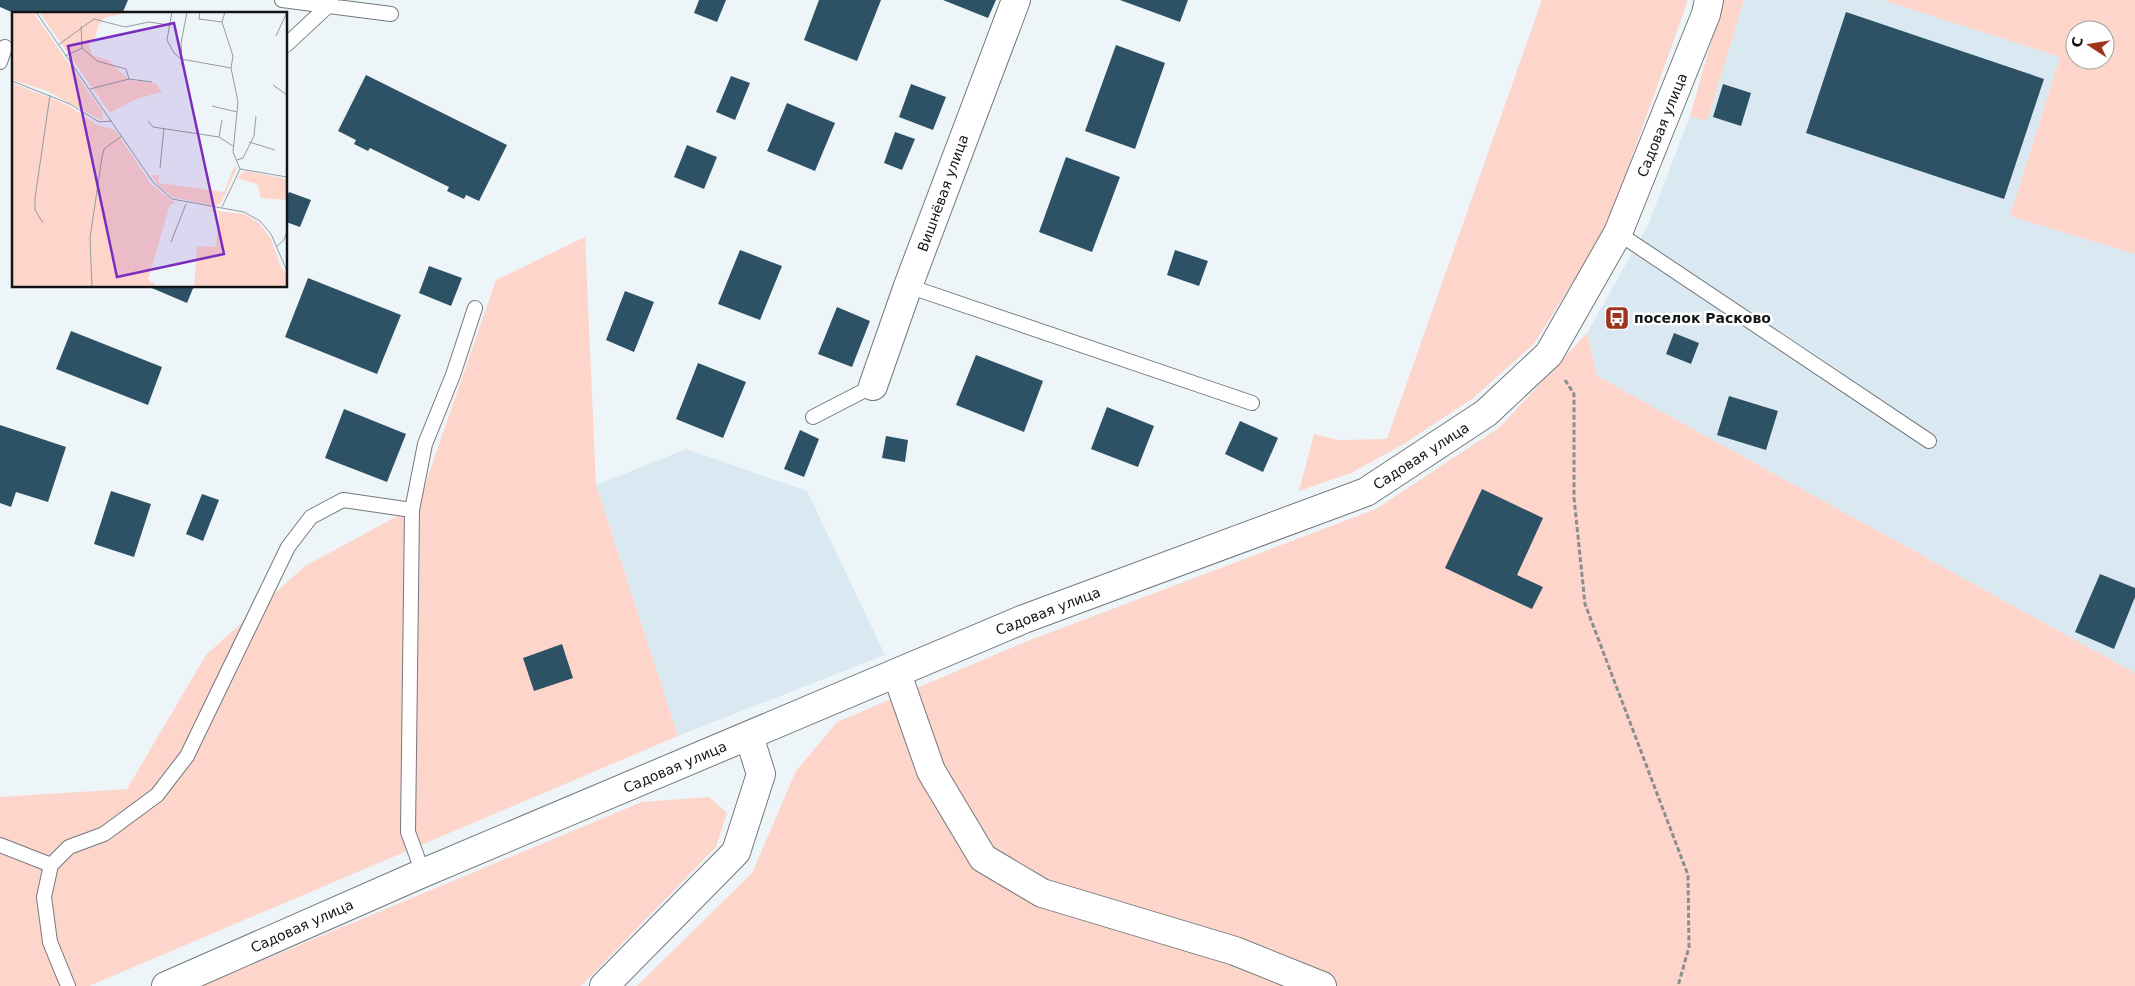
<svg xmlns="http://www.w3.org/2000/svg" width="2135" height="986" font-family="'DejaVu Sans',sans-serif">
<rect width="100%" height="100%" fill="#eef5f9"/>
<!-- built -->
<path fill="#dae9f1" d="M1744 0H1883L2060 57 2010 216 2135 254V673L1597 376 1587 333 1648 225 1690 116 1707 120Z
M686 449 807 491 885 655 678 736 596 485Z"/>
<!-- green -->
<path fill="#fdd5cb" fill-rule="evenodd" d="M1542 0H1688L1607 227 1534 344 1472 399 1402 445 1351 473 1299 491 1314 434 1338 440 1387 439Z
M1723 0H1744L1707 121 1690 116Z
M1883 0H2135V254L2010 216 2060 57ZM2075 30H2105V60H2075Z
M585 237 596 485 678 736 89 986H0V797L127 789 206 655 305 566 418 505 496 280Z
M1587 333 1597 376 2135 673V986H637L752 873 796 771 837 722 1025 642 1376 509 1500 427Z
M709 797 727 813 716 847 581 986H201L642 802Z"/>
<!-- building -->
<path fill="#2e5265" d="M0 0H128L122 14H16L0 7Z
M699 0H726L717 22 694 13Z
M819 0H881L857 61 804 40Z
M943 0H996L988 18Z
M1120 0H1188L1180 22Z
M1846 12 2044 79 2004 199 1806 133Z
M1116 45 1165 63 1135 149 1085 131Z
M366 75 507 145 479 201 466 195 464 199 447 191 449 187 370 148 368 151 354 144 356 140 338 131Z
M731 76 750 83 735 120 716 112Z
M911 84 946 97 933 130 899 117Z
M1723 84 1751 93 1741 126 1713 117Z
M787 103 835 123 815 171 767 151Z
M895 132 915 139 902 170 884 163Z
M687 145 717 157 704 189 674 177Z
M1066 157 1120 177 1092 252 1039 232Z
M289 192 311 200 300 227 286 222V198Z
M740 250 782 266 760 320 718 304Z
M1175 250 1208 261 1199 286 1167 275Z
M429 266 462 278 451 306 419 293Z
M308 278 401 315 377 374 285 337Z
M147 286H194L187 303Z
M625 291 654 302 634 352 606 340Z
M837 307 870 321 852 367 818 354Z
M71 331 162 367 148 405 56 369Z
M1674 333 1699 343 1691 364 1666 354Z
M976 355 1043 381 1024 432 956 405Z
M698 363 746 382 723 438 676 419Z
M1729 396 1778 411 1766 450 1717 435Z
M1107 407 1154 426 1138 467 1091 449Z
M344 409 406 434 387 482 325 458Z
M1240 421 1278 438 1263 472 1225 454Z
M0 425 66 447 48 502 16 492 11 507 0 503Z
M800 430 819 439 804 477 784 469Z
M886 436 908 440 905 462 882 458Z
M1482 489 1543 518 1517 575 1543 587 1532 609 1445 568Z
M111 491 151 504 134 557 94 544Z
M202 494 219 500 203 541 186 534Z
M2100 574 2135 588V597L2114 649 2075 632Z
M562 644 573 678 534 691 523 658Z"/>
<g fill="none" stroke-linecap="round" stroke-linejoin="round">
<defs>
<path id="service" d="M282 0 391 14
M286 45 329 5 331 1
M0 62 5 47
M1618 233 1929 441
M908 286 1252 403
M813 417 873 386
M412 510 408 832 423 873
M0 845 51 865
M68 986 50 942 44 897 51 865 69 847 104 834 157 795 187 756 288 547 311 517 343 500 412 510 425 444 453 375 475 308"/>
<path id="minor" d="M873 386 908 286 1016 0
M604 986 736 852 761 774 749 736"/>
<path id="tertiary" d="M166 986 423 873 1024 619 1366 492 1486 413 1549 354 1618 233 1706 14 1709 0"/>
<path id="secondary" d="M897 674 931 771 983 858 1042 893 1235 951 1322 986"/>
</defs>
<!-- service casing -->
<use href="#service" stroke="#73797d" stroke-width="16"/>
<!-- minor casing -->
<use href="#minor" stroke="#73797d" stroke-width="30"/>
<!-- tertiary casing -->
<use href="#tertiary" stroke="#73797d" stroke-width="30"/>
<!-- secondary casing -->
<use href="#secondary" stroke="#73797d" stroke-width="30"/>
<!-- path -->
<path stroke="#898f91" stroke-width="3" stroke-dasharray="5 2.5" stroke-linecap="butt" d="M1565 380 1574 394V498L1585 604 1688 875 1689 947 1678 986"/>
<!-- service -->
<use href="#service" stroke="#fff" stroke-width="14"/>
<!-- minor -->
<use href="#minor" stroke="#fff" stroke-width="28"/>
<!-- tertiary -->
<use href="#tertiary" stroke="#fff" stroke-width="28"/>
<!-- secondary -->
<use href="#secondary" stroke="#fff" stroke-width="28"/>
</g>
<!-- icons -->
<defs>
<symbol id="bus-square" viewBox="-11 -11 22 22"><rect x="-9" y="-9" width="18" height="18" rx="4" fill="#9d341d" stroke="#fff"/><path d="M-5-6H5V4H4V6H2V4H-2V6H-4V4H-5ZM-3.5-4V0h7V-4ZM-3.5 1.2v1.5H-2V1.2ZM2 1.2v1.5H3.5V1.2Z" fill="#fff"/></symbol>
</defs>
<g fill-rule="evenodd">
<use href="#bus-square" x="1603" y="304" width="28" height="28"/>
</g>
<g text-anchor="middle" stroke-width="5" stroke-linejoin="round" paint-order="stroke">
<!-- street labels -->
<g font-size="14" fill="#121516" stroke="#fff">
<text transform="translate(1662 125) rotate(-68)" y="5">Садовая улица</text>
<text transform="translate(943 193) rotate(-70)" y="5">Вишнёвая улица</text>
<text transform="translate(1421 456) rotate(-33)" y="5">Садовая улица</text>
<text transform="translate(1048 611) rotate(-21)" y="5">Садовая улица</text>
<text transform="translate(675 767) rotate(-23)" y="5">Садовая улица</text>
<text transform="translate(302 926) rotate(-24)" y="5">Садовая улица</text>
</g>
<!-- poi labels -->
<g font-size="14" font-weight="bold" fill="#121516" stroke="#fff" text-anchor="start">
<text x="1634" y="323">поселок Расково</text>
</g>
</g>
<!-- overview -->
<g transform="translate(12 12)">
<rect width="275" height="275" fill="#eef5f9"/>
<path d="M0 0H21L90 99 91 109 35 79 0 68ZM27 0H119L92 6 86 14 83 26 76 29 80 43 96 48 117 68 143 71 150 80 124 87 98 101ZM0 71 56 93 85 113 103 118 139 172 163 191 158 193 136 267 146 275H0ZM222 155 225 156 209 191 202 194 160 185 146 173 139 163H146L147 171 212 180ZM233 159 275 167V188L249 186 245 172 225 166ZM189 197 232 202 247 211 259 227 269 255 275 262V275H182L185 234 204 235 207 201Z" fill="#fdd5cb"/>
<path fill="none" stroke="#969b9e" stroke-width="1" d="M24 0 141 170 160 187 232 200 248 209 259 222 275 259M160 0 155 28 162 41 169 47 219 56M188 0 187 7 210 10M213 0 210 10 221 44 219 56 226 90 221 140 228 157M230 0H247M69 14 70 36M264 24 275 0M46 33 82 7 113 15 137 10 157 13M53 44 70 36 85 49 114 57 117 67 140 70M170 54 169 31 175 0M0 69 58 92 87 110 100 109M261 73 275 83M78 77 117 67M200 94 225 100M136 109 141 115 207 125 221 134M207 125 210 108M237 130 263 138M225 148 231 146 242 124 244 104M148 156 152 116M228 157 275 165M210 195 228 157M31 211 23 198V186L38 83M159 230 174 192M264 235 272 228 275 219M80 275 78 226 90 145 92 137 110 124"/>
<path fill="#7b2cbf" fill-opacity="0.15" stroke="#7b2cbf" stroke-width="2.5" d="M162 11 212 242 105 265 56 34Z"/>
<rect width="275" height="275" fill="none" stroke="#121516" stroke-width="2.5"/>
</g>
<!-- north arrow -->
<g transform="translate(2090 45) rotate(282)"><circle r="24" fill="#ffffff" stroke="#a0a1a2"/>
<path d="M0-4L9 19L0 12L-9 19Z" fill="#9d341d"/>
<text y="-8" font-size="14" font-weight="bold" text-anchor="middle" fill="#121516">С</text>
</g>
</svg>
